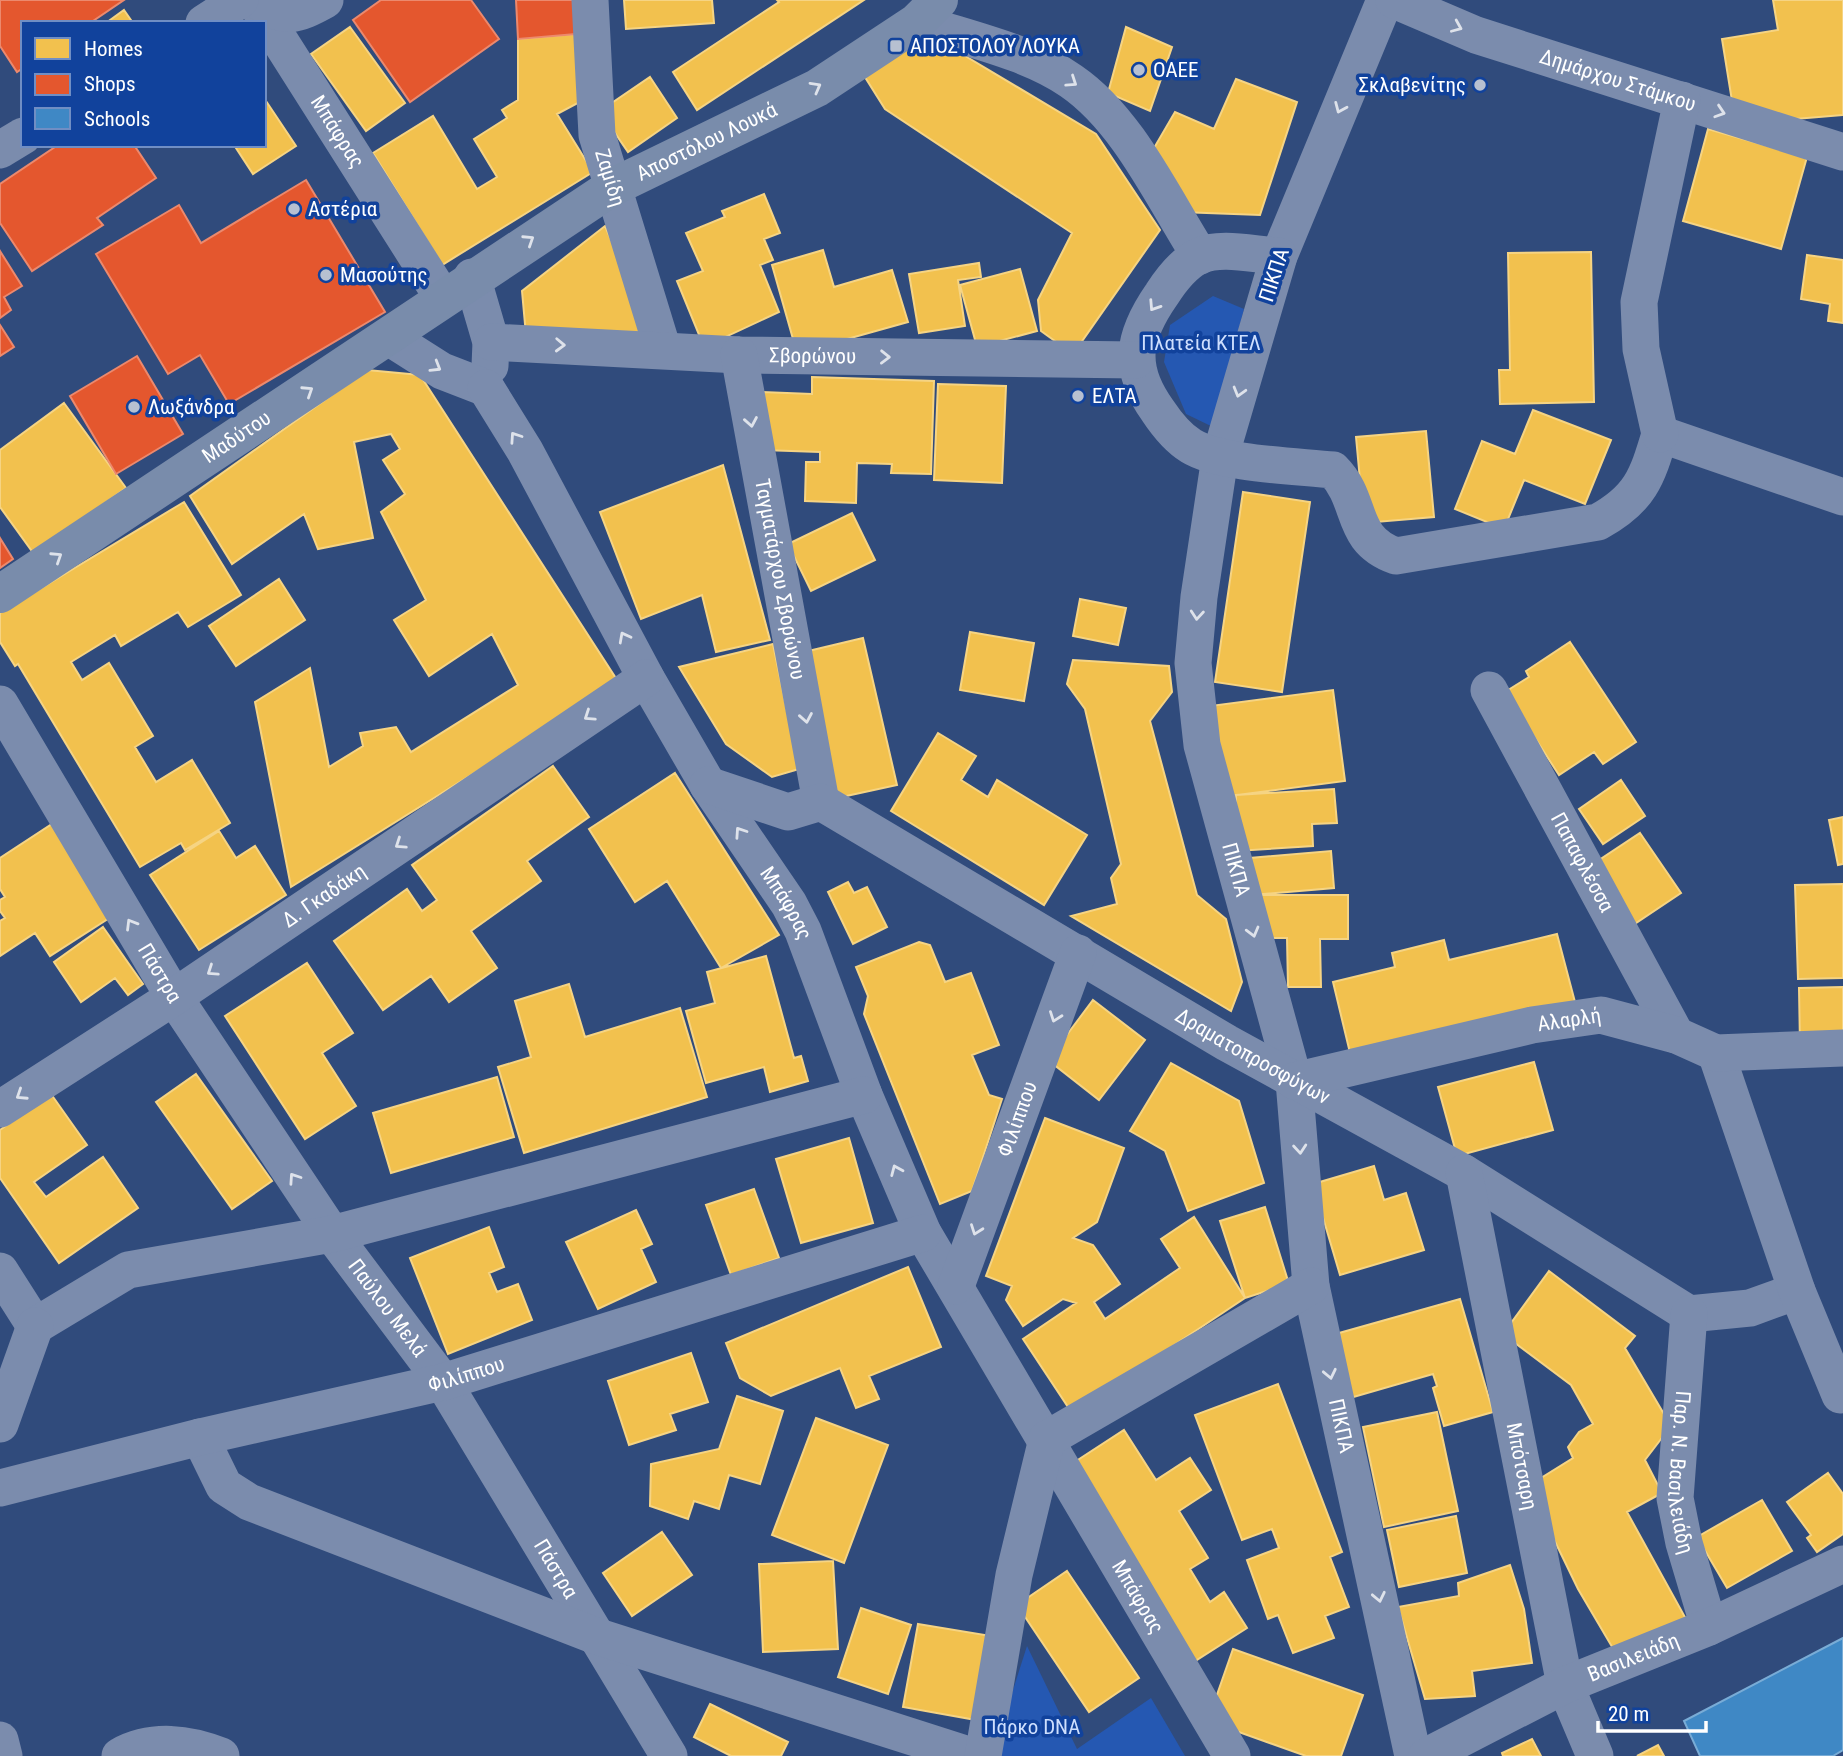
<svg xmlns="http://www.w3.org/2000/svg" width="1843" height="1756" font-family="'Roboto Condensed',sans-serif">
<rect width="100%" height="100%" fill="#304b7c"/>
<!-- green -->
<path fill="#2558b2" d="M1213 296 1244 309 1213 427 1186 414 1164 362 1170 325Z
M1027 1646 1077 1749 1151 1698 1185 1756H992Z"/>
<!-- homes -->
<path fill="#f2c14e" stroke="#f6d483" stroke-width="2" d="M624 0H712L714 23 626 29Z
M777 0H864L697 110 673 72 779 2Z
M1773 0H1843V115L1783 120 1732 101 1722 39 1778 30Z
M124 10 133 23H106Z
M350 27 405 103 366 131 311 54Z
M1126 27 1172 47 1150 111 1108 93Z
M925 32 1096 134 1160 230 1073 354 1041 331 1038 300 1072 233 885 109 863 74Z
M576 34 578 103 557 114 593 172 442 265 373 153 433 116 477 189 497 177 474 139 507 118 502 110 518 100V39Z
M650 77 677 118 628 152 600 111Z
M1236 79 1297 102 1260 215 1180 212 1154 148 1175 112 1214 129Z
M264 98 296 146 253 174 234 145H264Z
M1708 129 1807 157 1781 249 1683 221Z
M764 194 780 233 764 239 773 260 760 265 779 312 704 347 677 281 703 271 686 233 725 217 722 211Z
M605 226 656 342 526 335 522 291Z
M823 250 834 287 892 270 908 322 797 353 772 265Z
M1591 252 1594 402 1500 404 1499 370H1510L1508 253Z
M1807 255 1843 260V323L1828 321 1830 304 1801 299Z
M979 263 981 277 958 280 965 326 919 333 909 274Z
M1020 269 1037 331 977 347 960 285Z
M367 370 420 375 619 683 291 887 255 702 310 668 329 767 363 746 360 733 396 727 411 752 518 685 492 634 429 676 394 620 426 600 381 512 405 494 383 460 400 449 391 434 354 442 373 538 318 549 304 514 232 564 190 496Z
M812 377 934 381 931 474 891 473 892 464 857 463 856 503 805 501 806 462H820V452L761 450 762 392 812 394Z
M938 384 1006 386 1002 483 934 480Z
M64 403 126 488 34 554 0 507V450Z
M1533 410 1611 440 1585 504 1524 480 1504 529 1455 509 1482 441 1515 454Z
M1426 431 1434 517 1364 523 1356 437Z
M723 465 770 640 716 652 702 595 641 619 600 512Z
M1243 492 1310 502 1282 692 1215 682Z
M184 502 241 595 188 627 178 612 121 646 115 635 71 662 82 680 109 663 153 736 135 747 156 782 192 760 230 823 185 850 181 843 140 867 18 664 15 666 0 642V613Z
M852 513 875 560 811 591 788 544Z
M279 579 305 620 236 666 209 626Z
M1080 599 1126 608 1118 645 1073 636Z
M970 632 1034 643 1024 701 960 690Z
M863 638 897 785 837 798 804 652Z
M1570 642 1636 742 1603 764 1594 752 1559 775 1505 692 1529 677 1526 671Z
M773 644 799 769 772 777 726 744 679 667Z
M1073 660 1169 666 1172 692 1150 721 1197 895 1226 919 1242 982 1231 1011 1071 916 1117 904 1111 878 1121 864 1085 709 1067 684Z
M1333 690 1345 781 1222 797 1210 706Z
M938 733 976 756 961 780 988 797 997 780 1087 835 1044 905 891 811Z
M553 766 589 817 527 861 541 881 471 931 497 968 449 1002 431 976 383 1010 334 941 407 889 422 911 437 900 412 865Z
M675 773 779 935 721 968 667 881 635 902 589 829Z
M1621 780 1645 816 1603 844 1579 809Z
M1334 789 1337 823 1312 824 1313 846 1236 851V795Z
M1843 817V864L1838 865 1829 820Z
M52 824 111 917 50 956 35 933 0 956V921L5 918 0 911V900L5 897 0 889V858Z
M219 831 236 858 255 846 286 895 199 950 150 875Z
M1640 833 1681 893 1630 927 1590 866Z
M1331 851 1334 888 1253 895 1250 858Z
M848 882 854 893 867 887 887 927 853 944 828 892Z
M1843 884V978L1798 979 1795 885Z
M1255 895H1348V939H1320L1321 987H1288L1287 938H1255Z
M103 927 143 984 128 995 115 978 81 1002 54 962Z
M1557 934 1575 1002 1351 1057 1333 982 1395 967 1392 953 1444 940 1449 960Z
M919 942 930 945 945 982 971 973 999 1045 972 1055 989 1095 1002 1099 972 1191 940 1204 864 1014 868 996 856 967Z
M766 956 794 1058 801 1056 808 1081 770 1092 764 1067 706 1083 686 1011 715 1003 707 972Z
M307 963 353 1033 322 1053 356 1106 305 1139 225 1016Z
M569 984 585 1037 680 1008 707 1097 524 1153 498 1067 531 1057 515 1001Z
M1843 987V1043L1800 1045 1799 988Z
M1093 1000 1145 1040 1099 1100 1048 1060Z
M1534 1062 1553 1130 1457 1156 1438 1087Z
M1171 1063 1239 1101 1264 1183 1188 1211 1165 1151 1130 1131Z
M196 1074 272 1181 232 1209 156 1102Z
M497 1077 514 1137 391 1173 373 1113Z
M51 1094 87 1145 34 1182 46 1197 103 1157 138 1208 59 1263 0 1178V1130Z
M1045 1118 1124 1148 1097 1222 1073 1238 1093 1245 1120 1284 1094 1302 1105 1319 1180 1268 1161 1239 1194 1217 1245 1298 1072 1413 1023 1339 1076 1303 1063 1299 1023 1326 1006 1300 1012 1286 986 1276Z
M849 1138 873 1223 801 1243 776 1159Z
M1374 1166 1384 1200 1406 1193 1424 1250 1340 1275 1313 1184Z
M754 1189 779 1258 731 1275 706 1205Z
M1265 1207 1289 1284 1245 1298 1220 1221Z
M636 1210 652 1244 641 1249 656 1282 598 1309 566 1242Z
M489 1227 504 1267 489 1273 497 1292 518 1284 532 1320 448 1354 410 1258Z
M908 1267 941 1347 869 1376 879 1399 856 1408 840 1368 771 1396 740 1378 726 1343Z
M1549 1271 1635 1336 1625 1348 1671 1426 1645 1460 1662 1493 1627 1512 1686 1619 1618 1657 1578 1589 1528 1486 1573 1458 1568 1447 1579 1432 1593 1424 1571 1385 1503 1334Z
M1460 1299 1493 1412 1444 1426 1433 1388 1437 1386 1433 1374 1350 1398 1332 1335Z
M691 1353 708 1402 670 1414 676 1430 629 1445 608 1381Z
M1278 1384 1342 1552 1330 1557 1349 1607 1325 1616 1334 1638 1293 1653 1278 1615 1268 1619 1247 1560 1279 1548 1272 1529 1242 1540 1195 1415Z
M737 1396 783 1411 760 1484 729 1475 719 1509 694 1501 688 1519 650 1506 651 1464 719 1449Z
M1437 1412 1458 1511 1384 1527 1363 1427Z
M816 1418 888 1445 844 1563 772 1535Z
M1124 1430 1156 1480 1190 1458 1211 1490 1179 1511 1208 1558 1190 1569 1210 1602 1224 1592 1247 1628 1192 1663 1067 1467Z
M1828 1473 1843 1494V1534L1817 1552 1807 1538 1811 1535 1787 1502Z
M1762 1500 1792 1551 1727 1588 1697 1537Z
M1456 1516 1467 1573 1399 1587 1387 1530Z
M662 1532 692 1575 632 1616 603 1573Z
M833 1561 838 1649 763 1652 759 1564Z
M1510 1565 1524 1609 1532 1663 1472 1671 1475 1696 1425 1699 1398 1607 1459 1596 1458 1583Z
M1067 1571 1139 1678 1089 1712 1017 1605Z
M861 1608 911 1625 888 1694 838 1677Z
M918 1624 991 1636 976 1720 903 1707Z
M1233 1649 1363 1695 1341 1756H1306L1219 1725 1211 1712Z
M710 1704 788 1742 781 1756H731L694 1737Z
M1532 1739 1541 1756H1503L1502 1753Z
M1658 1745 1664 1756H1637Z"/>
<!-- shops -->
<path fill="#e4572e" stroke="#ec896d" stroke-width="2" d="M0 0H124L90 23H23V68L17 72 0 46Z
M381 0H471L499 39 410 102 353 20Z
M516 0H573L576 34 518 39Z
M58 145H134L156 178 97 218 103 225 32 271 0 223V184Z
M306 180 385 312 229 404 200 355 168 374 96 254 179 205 201 243Z
M0 251 22 286 4 297 11 310 0 318Z
M0 325 14 347 0 356Z
M137 356 183 434 116 474 70 396Z
M0 538 13 559 0 568Z"/>
<!-- schools -->
<path fill="#3f88c5" stroke="#79acd6" stroke-width="2" d="M1843 1638V1750L1833 1756H1700L1684 1721Z"/>
<g fill="none" stroke-linecap="round" stroke-linejoin="round">
<!-- minor -->
<g stroke="#7b8cad" stroke-width="37">
<path id="s1" d="M254 0 443 298"/>
<path d="M258 0C282 21 298 15 325 0"/>
<path id="s2" d="M590 0 597 135 663 350"/>
<path id="s3" d="M1385 0 1279 256 1220 457 1199 597 1193 663 1202 745 1294 1081 1311 1286 1413 1756"/>
<path id="s4" d="M1394 0 1476 35 1843 152"/>
<path d="M917 22C965 38 1030 52 1071 81 1128 120 1163 198 1200 256"/>
<path d="M204 23 240 0"/>
<path d="M0 150 23 136"/>
<path d="M1279 256C1255 255 1221 246 1199 256 1183 264 1171 280 1162 294 1132 337 1127 368 1158 411 1166 423 1178 438 1191 446 1220 464 1297 466 1333 470 1364 501 1348 539 1396 556L1598 522C1640 499 1647 478 1660 434L1843 497"/>
<path d="M472 277 491 342 490 366"/>
<path d="M390 338 442 371 486 388"/>
<path id="s5" d="M491 342 739 355 1136 360"/>
<path id="s6" d="M739 355 821 802"/>
<path id="s7" d="M486 388 525 451 646 678 708 785 789 904 803 931 864 1095 923 1233 1232 1756"/>
<path d="M1660 434 1641 349 1639 302 1682 100"/>
<path id="s8" d="M1489 690 1676 1035"/>
<path id="s9" d="M0 704 174 997 332 1234 443 1382 669 1756"/>
<path id="s10" d="M708 785 788 812 821 802 1227 1043 1464 1173 1689 1314 1750 1308 1797 1291"/>
<path d="M1716 1053 1797 1291 1840 1395"/>
<path id="s11" d="M1294 1081 1532 1025 1601 1015 1676 1035 1716 1053 1843 1048"/>
<path id="s12" d="M0 1109 174 997 646 678"/>
<path id="s13" d="M1464 1173 1565 1685 1595 1756"/>
<path d="M0 1271 35 1326"/>
<path id="s14" d="M956 1286 1078 953"/>
<path id="s15" d="M1689 1314 1675 1498 1684 1543 1709 1627"/>
<path d="M35 1326 128 1270 332 1234 864 1095"/>
<path d="M0 1424 35 1326"/>
<path d="M200 1437 224 1486 249 1502 596 1636 972 1756"/>
<path id="s16" d="M0 1488 200 1437 443 1382 923 1233"/>
<path d="M0 1740 4 1756"/>
<path d="M120 1756C152 1738 189 1743 221 1756"/>
<path d="M983 1756 1014 1575 1047 1439 1311 1286"/>
<path id="s17" d="M1427 1756 1565 1685 1709 1627 1843 1564"/>
</g>
<!-- major -->
<path stroke="#798cab" stroke-width="38" id="s18" d="M0 594 611 188 817 88 917 22 939 0"/>
</g>
<!-- one-way arrows -->
<defs><path id="oneway-chevron" d="M-2-3.5L2.5 0L-2 3.5" fill="none" stroke-width="1.6" stroke-linecap="round" stroke-linejoin="round" transform="scale(1.75)"/></defs>
<g stroke="#dee2ea">
<use href="#oneway-chevron" transform="translate(1457 27) rotate(23)"/>
<use href="#oneway-chevron" transform="translate(1072 82) rotate(34)"/>
<use href="#oneway-chevron" transform="translate(816 87) rotate(-29)"/>
<use href="#oneway-chevron" transform="translate(1340 108) rotate(113)"/>
<use href="#oneway-chevron" transform="translate(1720 112) rotate(18)"/>
<use href="#oneway-chevron" transform="translate(529 240) rotate(-33)"/>
<use href="#oneway-chevron" transform="translate(1154 306) rotate(123)"/>
<use href="#oneway-chevron" transform="translate(560 345) rotate(2)"/>
<use href="#oneway-chevron" transform="translate(885 357) rotate(1)"/>
<use href="#oneway-chevron" transform="translate(436 367) rotate(31)"/>
<use href="#oneway-chevron" transform="translate(308 391) rotate(-33)"/>
<use href="#oneway-chevron" transform="translate(1239 392) rotate(106)"/>
<use href="#oneway-chevron" transform="translate(751 422) rotate(80)"/>
<use href="#oneway-chevron" transform="translate(515 437) rotate(-124)"/>
<use href="#oneway-chevron" transform="translate(57 557) rotate(-33)"/>
<use href="#oneway-chevron" transform="translate(1197 615) rotate(95)"/>
<use href="#oneway-chevron" transform="translate(624 637) rotate(-118)"/>
<use href="#oneway-chevron" transform="translate(589 716) rotate(146)"/>
<use href="#oneway-chevron" transform="translate(806 718) rotate(80)"/>
<use href="#oneway-chevron" transform="translate(740 832) rotate(-124)"/>
<use href="#oneway-chevron" transform="translate(400 844) rotate(146)"/>
<use href="#oneway-chevron" transform="translate(131 924) rotate(-121)"/>
<use href="#oneway-chevron" transform="translate(1253 932) rotate(75)"/>
<use href="#oneway-chevron" transform="translate(212 971) rotate(146)"/>
<use href="#oneway-chevron" transform="translate(1055 1017) rotate(110)"/>
<use href="#oneway-chevron" transform="translate(21 1095) rotate(147)"/>
<use href="#oneway-chevron" transform="translate(1300 1149) rotate(85)"/>
<use href="#oneway-chevron" transform="translate(896 1170) rotate(-113)"/>
<use href="#oneway-chevron" transform="translate(294 1178) rotate(-124)"/>
<use href="#oneway-chevron" transform="translate(976 1230) rotate(110)"/>
<use href="#oneway-chevron" transform="translate(1330 1374) rotate(78)"/>
<use href="#oneway-chevron" transform="translate(1379 1597) rotate(78)"/>
</g>
<!-- markers -->
<g fill="#b7c0d1" stroke="#11429c" stroke-width="2.5">
<rect x="889" y="39" width="14" height="14" rx="3.5"/>
<circle cx="1139" cy="70" r="7"/>
<circle cx="1480" cy="85" r="7"/>
<circle cx="294" cy="209" r="7"/>
<circle cx="326" cy="275" r="7"/>
<circle cx="1078" cy="396" r="7"/>
<circle cx="134" cy="407" r="7"/>
</g>
<g text-anchor="middle" stroke-width="7" stroke-linejoin="round" paint-order="stroke">
<!-- poi labels -->
<g font-size="21" fill="#fff" stroke="#11429c" text-anchor="start">
<text x="910" y="53">ΑΠΟΣΤΟΛΟΥ ΛΟΥΚΑ</text>
<text x="1153" y="77">ΟΑΕΕ</text>
<text x="1466" y="92" text-anchor="end">Σκλαβενίτης</text>
<text x="308" y="216">Αστέρια</text>
<text x="340" y="282">Μασούτης</text>
<text x="1092" y="403">ΕΛΤΑ</text>
<text x="148" y="414">Λωξάνδρα</text>
</g>
<!-- street labels -->
<g font-size="21" fill="#fff" stroke="#11429c">
<text dy="7" stroke="none"><textPath href="#s4" startOffset="238">Δημάρχου Στάμκου</textPath></text>
<text dy="7" stroke="none"><textPath href="#s1" startOffset="156">Μπάφρας</textPath></text>
<text dy="7" stroke="none"><textPath href="#s18" startOffset="840">Αποστόλου Λουκά</textPath></text>
<text dy="7" stroke="none"><textPath href="#s2" startOffset="180">Ζαμίδη</textPath></text>
<text transform="translate(1274 275) rotate(-72)" y="7">ΠΙΚΠΑ</text>
<text dy="7" stroke="none"><textPath href="#s5" startOffset="322">Σβορώνου</textPath></text>
<text dy="7" stroke="none"><textPath href="#s18" startOffset="284">Μαδύτου</textPath></text>
<text dy="7" stroke="none"><textPath href="#s6" startOffset="228">Ταγματάρχου Σβορώνου</textPath></text>
<text dy="7" stroke="none"><textPath href="#s8" startOffset="196">Παπαφλέσσα</textPath></text>
<text dy="7" stroke="none"><textPath href="#s3" startOffset="906">ΠΙΚΠΑ</textPath></text>
<text dy="7" stroke="none"><textPath href="#s12" startOffset="388">Δ. Γκαδάκη</textPath></text>
<text dy="7" stroke="none"><textPath href="#s7" startOffset="597">Μπάφρας</textPath></text>
<text dy="7" stroke="none"><textPath href="#s9" startOffset="313">Πάστρα</textPath></text>
<text dy="7" stroke="none"><textPath href="#s11" startOffset="282">Αλαρλή</textPath></text>
<text dy="7" stroke="none"><textPath href="#s10" startOffset="620">Δραματοπροσφύγων</textPath></text>
<text dy="7" stroke="none"><textPath href="#s14" startOffset="178">Φιλίππου</textPath></text>
<text dy="7" stroke="none"><textPath href="#s9" startOffset="718">Παύλου Μελά</textPath></text>
<text dy="7" stroke="none"><textPath href="#s16" startOffset="480">Φιλίππου</textPath></text>
<text dy="7" stroke="none"><textPath href="#s3" startOffset="1474">ΠΙΚΠΑ</textPath></text>
<text dy="7" stroke="none"><textPath href="#s13" startOffset="299">Μπότσαρη</textPath></text>
<text dy="7" stroke="none"><textPath href="#s15" startOffset="159">Παρ. Ν. Βασιλειάδη</textPath></text>
<text dy="7" stroke="none"><textPath href="#s9" startOffset="1029">Πάστρα</textPath></text>
<text dy="7" stroke="none"><textPath href="#s7" startOffset="1377">Μπάφρας</textPath></text>
<text dy="7" stroke="none"><textPath href="#s17" startOffset="229">Βασιλειάδη</textPath></text>
</g>
<!-- park labels -->
<g font-size="21" fill="#cedffe" stroke="#11429c">
<text x="1201" y="350">Πλατεία ΚΤΕΛ</text>
<text x="1032" y="1734">Πάρκο DNA</text>
</g>
</g>
<!-- legend -->
<rect x="21" y="21" width="245" height="126" fill="#11429c" stroke="#708ec4" stroke-width="2"/>
<rect x="35" y="38" width="35" height="21" fill="#f2c14e" stroke="#708ec4" stroke-width="2"/>
<text x="84" y="56" font-size="21" fill="#ffffff">Homes</text>
<rect x="35" y="74" width="35" height="21" fill="#e4572e" stroke="#708ec4" stroke-width="2"/>
<text x="84" y="91" font-size="21" fill="#ffffff">Shops</text>
<rect x="35" y="108" width="35" height="21" fill="#3f88c5" stroke="#708ec4" stroke-width="2"/>
<text x="84" y="126" font-size="21" fill="#ffffff">Schools</text>
<!-- scale -->
<path d="M1598 1721v10h108v-10" fill="none" stroke="#ffffff" stroke-width="3.5"/>
<text x="1608" y="1721" font-size="21" fill="#ffffff" stroke="#11429c" stroke-width="5" paint-order="stroke">20 m</text>
</svg>
